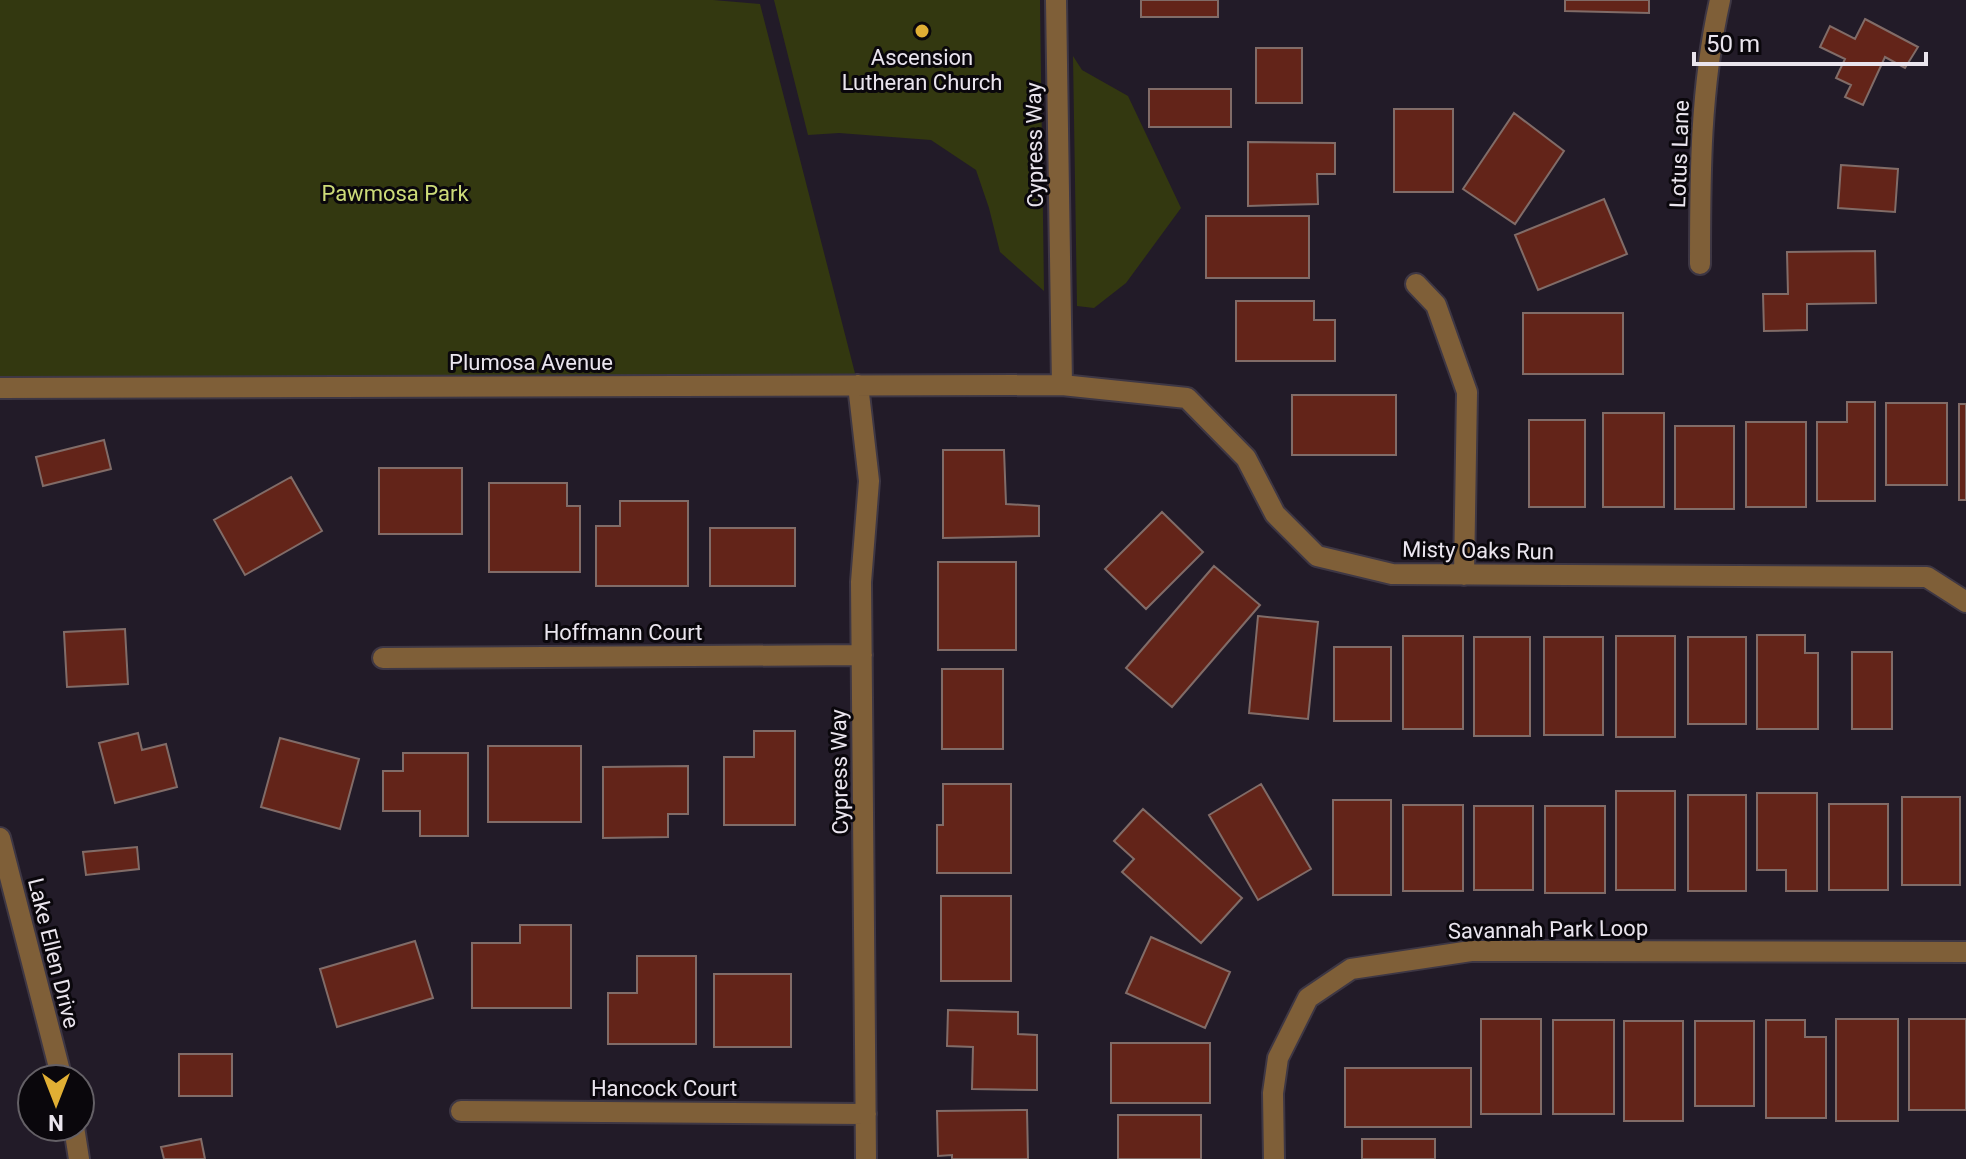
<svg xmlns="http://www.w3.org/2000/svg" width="1966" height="1159" font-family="Roboto,sans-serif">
<rect width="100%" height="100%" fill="#221b28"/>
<!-- green -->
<path fill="#333810" d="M0 0H713L760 4 858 385 0 388Z
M774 0H1040L1044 291 1000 252 989 208 976 170 931 140 839 133 808 135Z
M1073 56 1082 70 1128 96 1181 208 1126 283 1094 308 1077 306Z"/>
<!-- building -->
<path fill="#632419" stroke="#816c68" stroke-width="2" d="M1141 0H1218V17H1141Z
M1565 0H1649V13L1565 11Z
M1865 19 1918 47 1905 68 1885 57 1863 105 1845 97 1851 85 1836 78 1845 59 1820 47 1830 26 1855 39Z
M1256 48H1302V103H1256Z
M1149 89H1231V127H1149Z
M1394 109H1453V192H1394Z
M1514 113 1564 151 1515 224 1463 189Z
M1248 142 1335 143V174H1317L1318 204 1248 206Z
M1841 165 1898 169 1895 212 1838 208Z
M1604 199 1627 254 1538 290 1515 235Z
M1206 216H1309V278H1206Z
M1875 251 1876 303 1807 304V330L1764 331 1763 294H1788L1787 252Z
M1236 301H1314V320H1335V361H1236Z
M1523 313H1623V374H1523Z
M1292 395H1396V455H1292Z
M1847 402H1875V501H1817V422H1847Z
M1886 403H1947V485H1886Z
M1959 404H1966V500H1959Z
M1603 413H1664V507H1603Z
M1529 420H1585V507H1529Z
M1746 422H1806V507H1746Z
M1675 426H1734V509H1675Z
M104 440 111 469 43 486 36 457Z
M943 450H1004L1006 504 1039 506V536L943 538Z
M379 468H462V534H379Z
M291 477 322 531 245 575 214 520Z
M489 483H567V506H580V572H489Z
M620 501H688V586H596V526H620Z
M1162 512 1203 552 1146 609 1105 569Z
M710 528H795V586H710Z
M938 562H1016V650H938Z
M1214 566 1260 605 1172 707 1126 668Z
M1258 616 1318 622 1308 719 1249 713Z
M125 629 128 684 67 687 64 632Z
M1757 635H1805V653H1818V729H1757Z
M1403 636H1463V729H1403Z
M1616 636H1675V737H1616Z
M1474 637H1530V736H1474Z
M1544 637H1603V735H1544Z
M1688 637H1746V724H1688Z
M1334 647H1391V721H1334Z
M1852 652H1892V729H1852Z
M942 669H1003V749H942Z
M754 731H795V825H724V757H754Z
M138 733 142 750 166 744 177 787 115 803 99 743Z
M280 738 359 759 340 829 261 807Z
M488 746H581V822H488Z
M403 753H468V836H420V811H383V771H403Z
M688 766V814H668V837L603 838V767Z
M943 784H1011V873H937V825H943Z
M1261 784 1311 869 1258 900 1209 815Z
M1616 791H1675V890H1616Z
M1757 793H1817V891H1786V870H1757Z
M1688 795H1746V891H1688Z
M1902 797H1960V885H1902Z
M1333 800H1391V895H1333Z
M1829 804H1888V890H1829Z
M1403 805H1463V891H1403Z
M1474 806H1533V890H1474Z
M1545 806H1605V893H1545Z
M1143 809 1242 898 1201 943 1122 872 1134 859 1114 841Z
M137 847 139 869 86 875 83 852Z
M941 896H1011V981H941Z
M520 925H571V1008H472V943H520Z
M1151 937 1230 972 1205 1028 1126 993Z
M415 941 433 998 337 1027 320 969Z
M637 956H696V1044H608V993H637Z
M714 974H791V1047H714Z
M948 1010 1018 1012V1034L1037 1035V1090L972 1089 973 1047 947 1046Z
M1481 1019H1541V1114H1481Z
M1836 1019H1898V1121H1836Z
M1909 1019H1966V1110H1909Z
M1553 1020H1614V1114H1553Z
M1766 1020H1805V1037H1826V1118H1766Z
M1624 1021H1683V1121H1624Z
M1695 1021H1754V1106H1695Z
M1111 1043H1210V1103H1111Z
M179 1054H232V1096H179Z
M1345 1068H1471V1127H1345Z
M1027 1110 1028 1159H952V1155L938 1156 937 1111Z
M1118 1115H1201V1159H1118Z
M201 1139 205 1159H164L161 1147Z
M1362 1139H1435V1159H1362Z"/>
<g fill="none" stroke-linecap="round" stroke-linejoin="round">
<defs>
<path id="minor" d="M1056 0 1062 385
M1700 264C1700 174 1700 89 1720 0
M1416 284 1436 305 1467 392 1464 575
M858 385 869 481 861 582 866 1159
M0 388 1062 385 1187 398 1246 458 1275 514 1317 556 1392 574 1927 577 1966 602
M383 658 862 655
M0 838 62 1079
M461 1111 866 1114
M74 1127 79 1159
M1274 1159 1273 1093 1278 1058 1308 998 1351 969 1471 951 1966 952"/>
</defs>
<!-- minor casing -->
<use href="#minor" stroke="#3e3744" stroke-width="24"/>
<!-- minor -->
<use href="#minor" stroke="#7f5f38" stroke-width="20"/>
</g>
<!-- markers -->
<circle fill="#e1af34" stroke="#0a070c" stroke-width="3" cx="922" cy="31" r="8"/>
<g text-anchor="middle" stroke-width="6" stroke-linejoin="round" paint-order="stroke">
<!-- poi labels -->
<g font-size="22" fill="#eae5ee" stroke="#0a070c">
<text x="922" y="65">Ascension<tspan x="922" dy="25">Lutheran Church</tspan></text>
</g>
<!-- street labels -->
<g font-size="22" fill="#eae5ee" stroke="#0a070c">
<text transform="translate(1034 145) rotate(-91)" y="8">Cypress Way</text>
<text transform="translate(1679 154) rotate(-88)" y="8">Lotus Lane</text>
<text x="531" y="370">Plumosa Avenue</text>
<text transform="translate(1478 550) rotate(1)" y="8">Misty Oaks Run</text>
<text x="623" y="640">Hoffmann Court</text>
<text transform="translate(839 772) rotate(-91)" y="8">Cypress Way</text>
<text transform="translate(1548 929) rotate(-1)" y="8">Savannah Park Loop</text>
<text transform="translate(54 953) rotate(76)" y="8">Lake Ellen Drive</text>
<text x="664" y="1096">Hancock Court</text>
</g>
<!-- park labels -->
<g font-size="22" fill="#cddb79" stroke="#0a070c">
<text x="395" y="201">Pawmosa Park</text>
</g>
</g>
<!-- north arrow -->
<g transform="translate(56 1103) rotate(180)"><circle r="38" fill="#0a070c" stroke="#646066" stroke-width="2"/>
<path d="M0-6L14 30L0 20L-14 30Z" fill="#e1af34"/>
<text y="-12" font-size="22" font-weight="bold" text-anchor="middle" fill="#eae5ee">N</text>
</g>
<!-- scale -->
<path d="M1694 52v12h232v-12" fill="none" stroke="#eae5ee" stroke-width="4"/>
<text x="1706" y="52" font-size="24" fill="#eae5ee" stroke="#0a070c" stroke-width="6" paint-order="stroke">50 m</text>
</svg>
